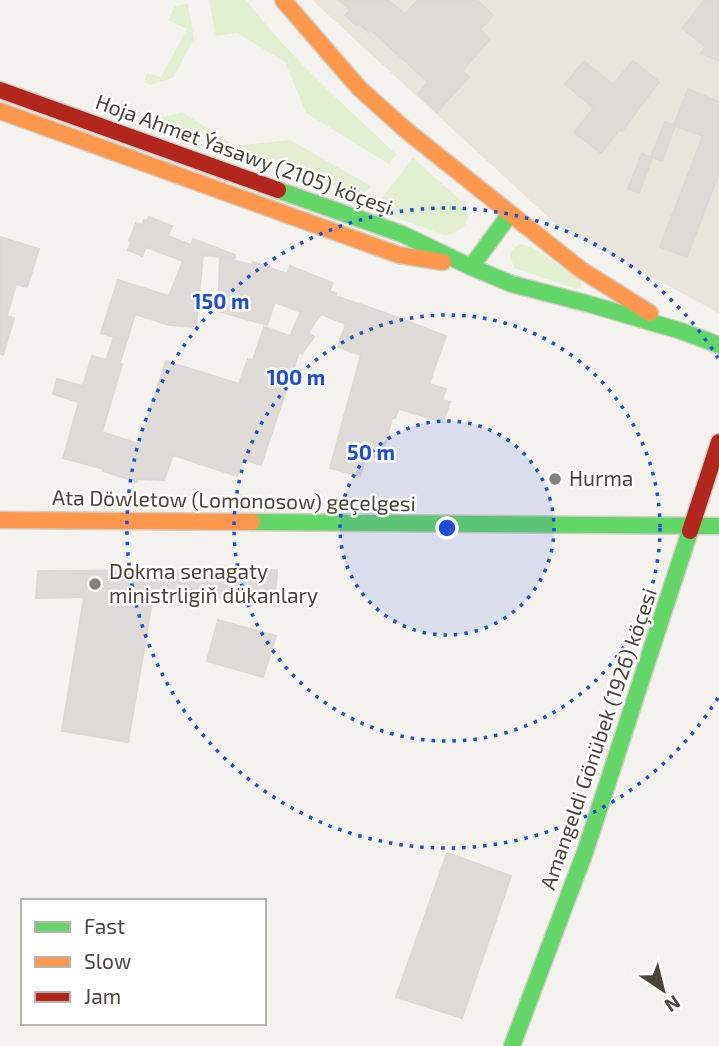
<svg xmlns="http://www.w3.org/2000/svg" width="719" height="1046" font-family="'Exo 2',sans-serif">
<rect width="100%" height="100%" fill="#f4f2ee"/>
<!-- residential -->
<path fill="#e7e4dc" d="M312 0H719V313L560 228Z"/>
<!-- green -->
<path fill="#e1eecf" d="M209 0H246C290 57 344 105 396 154L389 164 306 113 285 62 237 33 216 36Z
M188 4 194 39 173 78 151 85 144 82 147 73 161 77 187 29 168 20 175 6Z
M182 112 235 146 290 140 371 186 363 196 164 122 163 117Z
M413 158 465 204 468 217 464 227 454 233 447 235H443L373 209Z
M520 244 532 247 581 281 582 286 581 288 576 289 514 268 510 254 513 249Z"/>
<!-- building -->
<path fill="#dedbd6" stroke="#dcd9d4" stroke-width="2" fill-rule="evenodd" d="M339 0H388L405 14 418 0H477L493 15 480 30 490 39 462 71 469 77 437 112 418 94 428 82 371 30 368 32 358 23 356 25 345 15 350 10Z
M705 0H719V61L701 53 706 47 682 28Z
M584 61 613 85 633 61 659 82 622 131 620 129 601 153 574 132 594 108 565 84Z
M688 89 719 102V173L687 257 660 247 703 136 675 126 662 161 651 157 665 122 674 125Z
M642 154 652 158 639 193 628 189Z
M149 217 172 226 168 236 191 245 193 239 235 255V258L221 257 252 265 253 262 287 274 290 266 333 283 329 291 336 293 335 296 380 311 446 336 429 384 446 389 442 400 450 402 443 422 399 409 395 418H392L381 459 366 455 360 476 330 468 361 355 338 347 346 324 321 314 308 333 314 337 302 354 299 352 261 465 243 459 237 476 173 455 164 480 138 479 137 482 103 471 104 469 63 458 79 402 53 394 57 379 83 386 92 356 106 360 114 337 101 333 118 280 169 296 183 261 146 247 142 256 128 250 132 241H129L136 223 142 225 144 220 147 221ZM203 255 220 257 218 311 267 325 275 302 301 312 290 336 264 327 253 360 248 359 239 384 166 361 139 444 102 432 122 364 120 363 135 314 169 325 196 327Z
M0 237 39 249 27 287 16 284 7 316 14 318 3 355 0 354Z
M277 570 275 597 142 599 152 602 128 742 62 731 84 597 36 598 38 571Z
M218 620 276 636 263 677 207 661Z
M447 853 511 876 462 1018 396 997Z"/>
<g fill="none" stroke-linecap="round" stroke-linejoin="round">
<defs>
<path id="fast" d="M278 190 402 234 471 267 512 284 589 304 681 331 719 345
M471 267 510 214
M252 522 719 526
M512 1046 585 852 690 531"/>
<path id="slow" d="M283 0 359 88 407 131 580 269 650 313
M0 111 399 255 443 262
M0 520 252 522"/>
<path id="jam" d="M0 90 278 190
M690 531 719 442"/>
</defs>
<!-- fast casing -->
<use href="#fast" stroke="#d3cfc5" stroke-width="19"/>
<!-- slow casing -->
<use href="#slow" stroke="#d3cfc5" stroke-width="19"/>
<!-- jam casing -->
<use href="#jam" stroke="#d3cfc5" stroke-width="19"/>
<!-- fast -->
<use href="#fast" stroke="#63d668" stroke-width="16"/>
<!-- slow -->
<use href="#slow" stroke="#ff974d" stroke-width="16"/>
<!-- jam -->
<use href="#jam" stroke="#b3261e" stroke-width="16"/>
</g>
<!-- distance rings -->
<circle cx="447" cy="528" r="107" fill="#1d4ed8" fill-opacity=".12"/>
<g fill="none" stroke="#1d4ed8" stroke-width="3.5" stroke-dasharray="3.5 7">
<circle cx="447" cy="528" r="107"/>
<circle cx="447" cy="528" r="213"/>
<path d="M718 698A320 320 0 1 1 718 358"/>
</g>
<!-- markers -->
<g fill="#868178" stroke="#fff" stroke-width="2.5">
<circle cx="555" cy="479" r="7"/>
<circle cx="95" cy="584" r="7"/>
</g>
<g text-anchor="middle" stroke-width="5" stroke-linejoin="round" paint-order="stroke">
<!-- street labels -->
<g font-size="21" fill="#4b4439" stroke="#fff">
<text transform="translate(244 155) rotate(20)" y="7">Hoja Ahmet Ýasawy (2105) köçesi</text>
<text transform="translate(234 501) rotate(1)" y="7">Ata Döwletow (Lomonosow) geçelgesi</text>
<text transform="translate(599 739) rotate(-71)" y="7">Amangeldi Gönübek (1926) köçesi</text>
</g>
<!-- poi labels -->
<g font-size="21" fill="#4b4439" stroke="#fff" text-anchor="start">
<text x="569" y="486">Hurma</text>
<text x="109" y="579">Dokma senagaty<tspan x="109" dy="24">ministrligiň dükanlary</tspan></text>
</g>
</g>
<circle cx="447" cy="528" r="10" fill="#1d4ed8" stroke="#fff" stroke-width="3.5"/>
<g font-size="21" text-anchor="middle" font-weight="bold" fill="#1d4ed8" stroke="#fff" stroke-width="5" stroke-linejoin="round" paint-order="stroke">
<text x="221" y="309">150 m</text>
<text x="296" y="385">100 m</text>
<text x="371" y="460">50 m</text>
</g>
<!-- legend -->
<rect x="21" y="899" width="245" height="126" fill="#ffffff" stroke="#b7b4b0" stroke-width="2"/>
<rect x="35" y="922" width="35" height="10" fill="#63d668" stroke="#b7b4b0" stroke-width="2"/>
<text x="84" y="934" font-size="21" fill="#4b4439">Fast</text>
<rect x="35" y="957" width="35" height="10" fill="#ff974d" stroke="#b7b4b0" stroke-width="2"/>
<text x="84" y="969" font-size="21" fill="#4b4439">Slow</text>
<rect x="35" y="992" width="35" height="10" fill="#b3261e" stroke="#b7b4b0" stroke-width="2"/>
<text x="84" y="1004" font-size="21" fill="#4b4439">Jam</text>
<!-- north arrow -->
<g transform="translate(663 990) rotate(145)" stroke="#ffffff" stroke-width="5" paint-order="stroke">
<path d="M0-5L12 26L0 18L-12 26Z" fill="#4b4439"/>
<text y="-10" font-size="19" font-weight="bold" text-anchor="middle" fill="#4b4439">N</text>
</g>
</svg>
